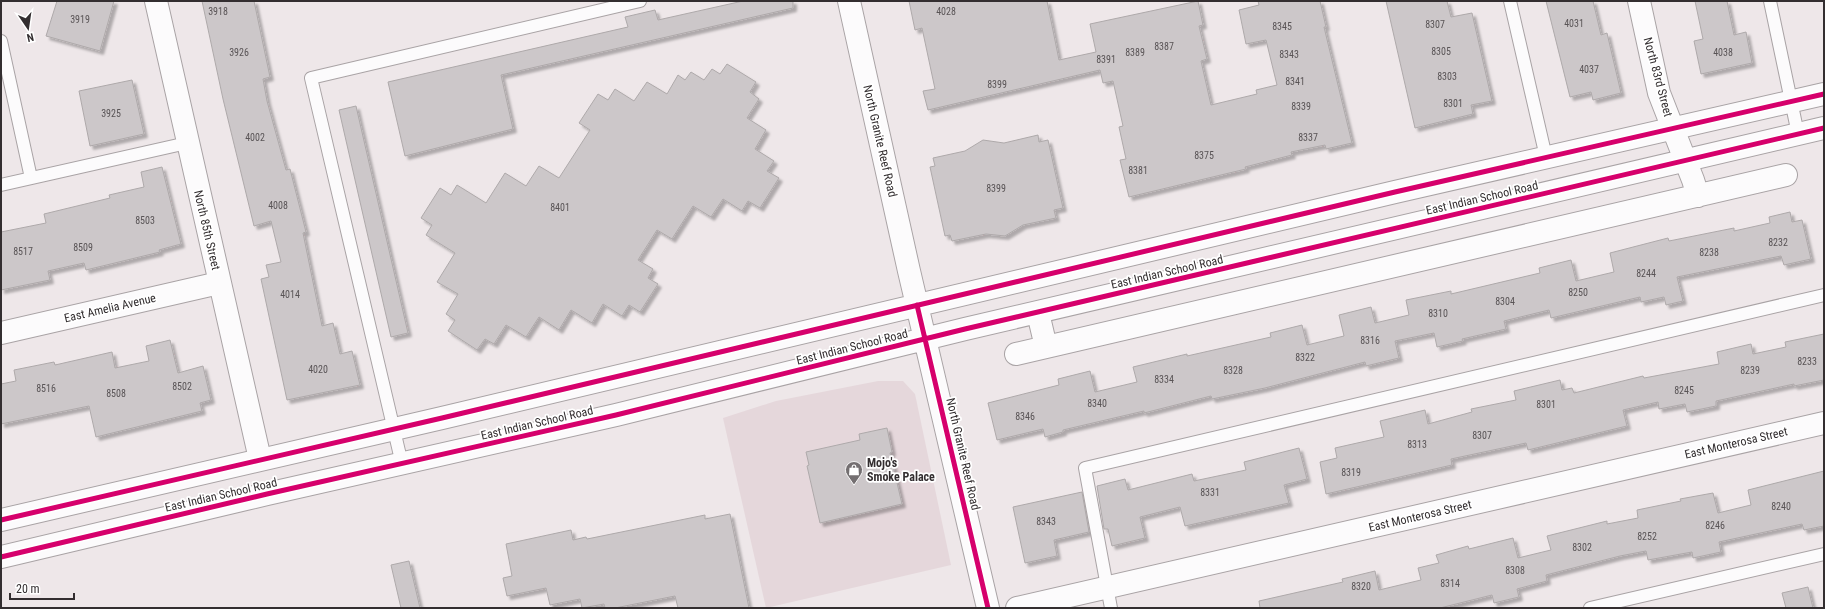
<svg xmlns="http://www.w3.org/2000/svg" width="1825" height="609" font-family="'Roboto Condensed',sans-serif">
<defs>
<filter id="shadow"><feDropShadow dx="3.5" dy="3.5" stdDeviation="1" flood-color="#0004"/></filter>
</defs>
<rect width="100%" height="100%" fill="#eee7e9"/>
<!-- built -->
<path fill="#e5d7db" d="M878 381H903L915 394 951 565 766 608 723 418 776 401Z"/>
<!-- building -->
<path fill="#ccc7c9" stroke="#aea9aa" filter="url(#shadow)" d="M57 1H114L100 51 46 36Z
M202 1H254L270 77 263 79 267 101 286 170 290 169 306 232 303 233 322 326 333 323 340 354 352 351 360 385 287 400 261 279 269 277 266 265 281 262 271 221 254 226 223 99Z
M743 1H793V8L501 75 513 129 405 156 388 82 628 27 625 17 655 10 658 20Z
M909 1H1047L1059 60 1096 52 1090 24 1198 1 1203 25 1199 26 1207 59 1201 61 1211 105 1257 94 1256 90 1277 85 1266 40 1246 44 1239 10 1259 5 1258 1H1320L1326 27H1324L1352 143 1326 149 1325 145 1291 152 1292 155 1245 167 1246 169 1129 197 1120 160 1126 159 1119 127 1123 126 1113 81 1103 83 1100 70 928 110 923 91 935 89 922 28 915 30Z
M1386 1H1447L1451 17 1472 13 1492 101 1471 105 1473 114 1415 128Z
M1546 1H1593L1601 35 1607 33 1621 93 1593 100 1591 92 1570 97Z
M1695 1H1727L1734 35 1746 32 1752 63 1701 74 1694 41 1703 39Z
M727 64 756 82 750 92 759 99 747 118 766 130 755 149 774 161 767 171 779 178 760 208 748 201 742 211 723 199 711 217 693 206 672 239 657 230 638 260 653 269 648 278 658 284 640 312 629 305 622 316 603 304 592 323 571 310 559 330 539 317 526 337 506 325 494 344 485 339 477 350 448 331 455 320 446 314 458 294 437 282 455 253 426 235 432 225 421 218 440 188 451 195 457 185 486 203 505 173 526 186 539 166 559 178 590 130 579 123 598 94 608 100 615 89 634 101 647 82 667 94 678 75 685 80 691 72 704 80 712 69 720 74Z
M132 80 144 134 90 146 79 91Z
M356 106 408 333 391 337 339 110Z
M1038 135 1039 142 1048 140 1063 208 1054 210 1056 218 1023 225 1005 236 986 234 952 241 950 235 945 236 930 167 935 166 933 158 965 151 983 140 1004 143Z
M162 167 181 244 159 250 160 252 86 270 84 263 48 271 50 280 1 290V232L46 223 44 214 110 198 109 195 144 187 141 172Z
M1790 212 1792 222 1802 220 1811 259 1784 265 1781 256 1677 277 1683 301 1666 305 1664 297 1641 302 1640 297 1551 318 1549 310 1504 321 1506 329 1462 339 1463 341 1437 347 1434 333 1395 341 1399 358 1366 366 1365 362 1265 388 1212 399 1211 396 1144 413V411L1063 430V432L1045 437 1043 429 997 440 988 403 1059 385 1058 379 1090 371 1095 392 1137 382 1133 367 1187 354V356L1271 337 1270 333 1302 325 1307 345 1344 336 1339 315 1371 307 1375 323 1409 315 1406 300 1451 291V294L1540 273 1539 268 1571 260 1576 281 1614 272 1610 253 1668 238 1669 241 1734 228V231L1770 223 1769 217Z
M1824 334V380L1794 386V384L1716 401V406L1687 412 1685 404 1659 409 1658 402 1623 410 1627 426 1528 450 1526 443 1451 459 1452 465 1326 494 1320 462 1337 458 1335 448 1384 437 1380 421 1425 410 1428 424 1472 412 1471 409 1516 400 1514 391 1560 380 1562 390 1572 388 1574 393 1643 376 1644 378 1719 364 1717 352 1751 344 1753 354 1786 347 1785 342Z
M170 340 178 373 203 366 211 400 200 403 202 411 96 437 89 406 1 424V384L16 381 14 370 54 362 55 365 112 352 115 368 149 361 146 346Z
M887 428 892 452 890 453 902 504 820 523 807 466 809 465 806 452 860 440 859 434Z
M1299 448 1307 479 1284 485 1289 503 1185 526 1180 507 1140 517 1145 538 1112 546 1108 529H1104L1097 486 1125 479 1128 490 1192 474 1194 481 1246 470 1244 462Z
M1824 471V526L1804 530 1802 524 1719 542 1721 552 1693 558 1692 552 1648 560 1646 551 1620 556 1546 575 1547 581 1517 589 1519 597 1494 603 1492 595 1440 608H1260L1259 601 1343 582 1342 579 1375 571 1379 590 1421 580 1418 568 1439 563 1436 555 1468 546 1469 549 1513 538 1518 558 1551 550 1547 536 1607 521V524L1638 518 1637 510 1681 501 1680 499 1713 493 1718 513 1751 505 1748 490Z
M1082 492 1089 532 1054 540 1057 556 1025 563 1013 507Z
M730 514 749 608H678L675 596 615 608H605L604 604 582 608 580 599 550 605 546 588 507 596 503 578 512 576 506 544 571 530 573 540 586 537 587 539 705 515V519Z
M409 561 420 608H401L391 565Z
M1808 587 1813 608H1786L1782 593Z"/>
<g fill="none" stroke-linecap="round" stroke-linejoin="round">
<defs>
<path id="lane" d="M1510 1 1546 157
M1770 1 1798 134
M1 41 31 178
M1 185 187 143
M402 464 311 78 640 1
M1111 608 1085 468 1824 295
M1590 608 1824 554"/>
<path id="street" d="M156 1 260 459
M1639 1 1659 93 1693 180 1698 196
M1038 313 1046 347
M1 333 219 283
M1016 354 1786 175
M1017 608 1824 423"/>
<path id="secondary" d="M849 1 909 271 988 608
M1 520 442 418 1395 192 1824 94
M1 557 267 494 616 415 965 329 1824 128"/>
</defs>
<!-- lane casing -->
<use href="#lane" stroke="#a9a3a5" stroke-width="14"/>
<!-- street casing -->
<use href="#street" stroke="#a9a3a5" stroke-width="24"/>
<!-- secondary casing -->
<use href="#secondary" stroke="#a9a3a5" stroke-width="24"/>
<!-- lane -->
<use href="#lane" stroke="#fcfbfc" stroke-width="12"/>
<!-- street -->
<use href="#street" stroke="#fcfbfc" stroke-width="22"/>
<!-- secondary -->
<use href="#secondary" stroke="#fcfbfc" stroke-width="22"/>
<defs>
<path id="cycleway" d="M917 305 988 608
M1 520 442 418 1395 192 1824 94
M1 557 267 494 616 415 965 329 1824 128"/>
</defs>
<!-- cycleway casing -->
<use href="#cycleway" stroke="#fff" stroke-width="8"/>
<!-- cycleway -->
<use href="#cycleway" stroke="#d6006c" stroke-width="5"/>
</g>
<!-- icons -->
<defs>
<symbol id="shop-pin" viewBox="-11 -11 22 30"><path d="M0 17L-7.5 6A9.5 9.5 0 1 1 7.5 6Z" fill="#746f71" stroke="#fff"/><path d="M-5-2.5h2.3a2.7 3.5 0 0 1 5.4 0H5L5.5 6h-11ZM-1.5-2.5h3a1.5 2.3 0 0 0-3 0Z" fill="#fff"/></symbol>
</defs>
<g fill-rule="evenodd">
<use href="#shop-pin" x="844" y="460" width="20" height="27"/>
</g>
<g text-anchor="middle" stroke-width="3.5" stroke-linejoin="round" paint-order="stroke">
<!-- number labels -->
<g font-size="10" fill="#595456">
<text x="218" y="15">3918</text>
<text x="946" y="15">4028</text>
<text x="80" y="23">3919</text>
<text x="1574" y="27">4031</text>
<text x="1435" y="28">8307</text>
<text x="1282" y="30">8345</text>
<text x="1164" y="50">8387</text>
<text x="1441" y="55">8305</text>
<text x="239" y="56">3926</text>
<text x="1135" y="56">8389</text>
<text x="1723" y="56">4038</text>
<text x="1289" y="58">8343</text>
<text x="1106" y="63">8391</text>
<text x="1589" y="73">4037</text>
<text x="1447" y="80">8303</text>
<text x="1295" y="85">8341</text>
<text x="997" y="88">8399</text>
<text x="1453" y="107">8301</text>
<text x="1301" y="110">8339</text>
<text x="111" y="117">3925</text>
<text x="255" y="141">4002</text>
<text x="1308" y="141">8337</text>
<text x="1204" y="159">8375</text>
<text x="1138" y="174">8381</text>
<text x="996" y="192">8399</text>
<text x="278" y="209">4008</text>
<text x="560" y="211">8401</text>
<text x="145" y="224">8503</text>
<text x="1778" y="246">8232</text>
<text x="83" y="251">8509</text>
<text x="23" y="255">8517</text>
<text x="1709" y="256">8238</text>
<text x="1646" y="277">8244</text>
<text x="1578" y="296">8250</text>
<text x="290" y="298">4014</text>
<text x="1505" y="305">8304</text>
<text x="1438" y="317">8310</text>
<text x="1370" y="344">8316</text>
<text x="1305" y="361">8322</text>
<text x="1807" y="365">8233</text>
<text x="318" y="373">4020</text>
<text x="1233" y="374">8328</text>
<text x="1750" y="374">8239</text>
<text x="1164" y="383">8334</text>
<text x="182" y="390">8502</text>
<text x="46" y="392">8516</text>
<text x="1684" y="394">8245</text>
<text x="116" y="397">8508</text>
<text x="1097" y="407">8340</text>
<text x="1546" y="408">8301</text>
<text x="1025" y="420">8346</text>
<text x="1482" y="439">8307</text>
<text x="1417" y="448">8313</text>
<text x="1351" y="476">8319</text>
<text x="1210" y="496">8331</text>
<text x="1781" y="510">8240</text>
<text x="1046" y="525">8343</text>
<text x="1715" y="529">8246</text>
<text x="1647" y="540">8252</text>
<text x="1582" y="551">8302</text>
<text x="1515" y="574">8308</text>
<text x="1450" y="587">8314</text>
<text x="1361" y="590">8320</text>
</g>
<!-- street labels -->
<g font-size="12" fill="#332e30" stroke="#fff">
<text transform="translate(1658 77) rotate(75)" y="4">North 83rd Street</text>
<text transform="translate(880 141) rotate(77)" y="4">North Granite Reef Road</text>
<text transform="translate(1482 198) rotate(-13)" y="4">East Indian School Road</text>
<text transform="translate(207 230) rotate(77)" y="4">North 85th Street</text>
<text transform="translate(1167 272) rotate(-13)" y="4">East Indian School Road</text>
<text transform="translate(110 308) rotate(-13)" y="4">East Amelia Avenue</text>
<text transform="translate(852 347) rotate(-14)" y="4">East Indian School Road</text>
<text transform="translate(537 423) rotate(-13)" y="4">East Indian School Road</text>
<text transform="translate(1736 443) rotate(-13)" y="4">East Monterosa Street</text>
<text transform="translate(963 454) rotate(77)" y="4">North Granite Reef Road</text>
<text transform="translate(221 495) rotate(-13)" y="4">East Indian School Road</text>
<text transform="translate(1420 516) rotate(-13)" y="4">East Monterosa Street</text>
</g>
<!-- poi labels -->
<g font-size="12" font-weight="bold" fill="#332e30" stroke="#fff" text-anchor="start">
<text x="867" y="467">Mojo's<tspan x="867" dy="14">Smoke Palace</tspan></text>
</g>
</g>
<!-- border -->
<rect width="1825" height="609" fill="none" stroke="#332e30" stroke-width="4"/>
<!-- north arrow -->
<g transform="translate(28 28) rotate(167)" stroke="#ffffff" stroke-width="3" paint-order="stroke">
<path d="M0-3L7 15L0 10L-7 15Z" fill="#332e30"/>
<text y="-6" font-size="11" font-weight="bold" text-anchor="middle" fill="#332e30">N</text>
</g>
<!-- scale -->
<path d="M10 593v6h64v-6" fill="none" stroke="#332e30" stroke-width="2"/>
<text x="16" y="593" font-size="12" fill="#332e30" stroke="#ffffff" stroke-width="3" paint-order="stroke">20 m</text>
</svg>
